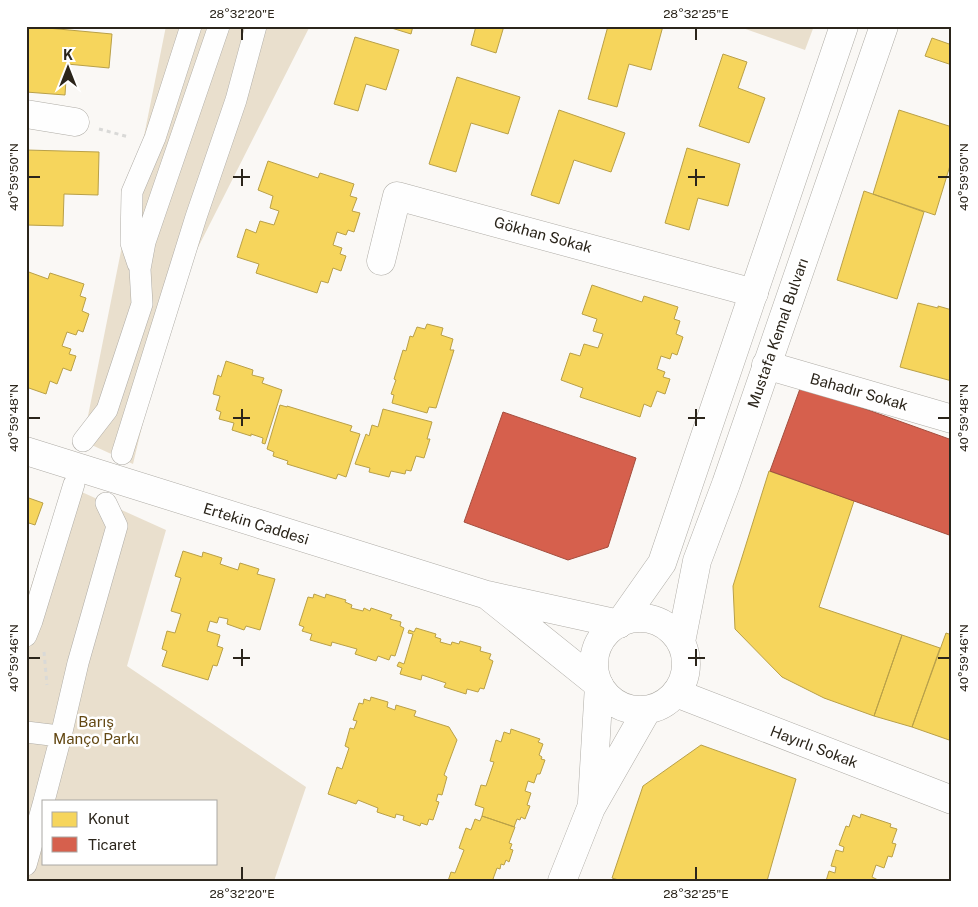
<svg xmlns="http://www.w3.org/2000/svg" width="978" height="907" font-family="'Public Sans',sans-serif">
<rect width="100%" height="100%" fill="#faf8f5"/>
<!-- green -->
<path fill="#e9dfcd" fill-rule="evenodd" d="M166 26H310L173 297 133 464 83 441Z
M737 26H814L805 50Z
M64 484 166 530 127 666 306 787 274 881H26V602ZM44 801H216V863H44Z"/>
<!-- homes -->
<path fill="#f6d55c" stroke="#b9a048" d="M26 26 112 34 109 68 67 64 65 95 26 92Z
M385 26H413L411 34Z
M476 26H504L496 53 471 45Z
M608 26H663L651 70 629 64 617 107 588 99Z
M355 37 399 50 386 90 366 84 358 111 334 104Z
M932 38 952 45V65L925 56Z
M723 54 747 62 738 88 765 98 749 143 699 126Z
M457 77 520 97 508 134 471 123 456 172 429 164Z
M559 110 625 133 611 172 574 160 559 204 531 195Z
M899 110 952 127V159L935 215 873 194Z
M687 148 740 164 728 206 698 198 689 230 665 223Z
M26 150 99 152 98 195 64 194 63 226 26 225Z
M268 161 318 178 320 173 354 184 350 196 357 198 352 211 360 213 354 232 348 230 346 235 337 232 333 245 342 248 340 254 346 256 341 271 333 268 328 283 321 281 317 293 256 273 259 264 237 257 246 229 256 233 260 221 274 225 279 211 270 208 273 196 258 190Z
M864 191 924 212 897 299 837 280Z
M26 271 48 279 50 273 84 284 80 296 86 298 82 311 89 314 83 332 78 330 76 335 67 332 62 346 71 349 69 354 76 356 71 371 63 368 57 384 50 381 46 394 26 387Z
M592 285 642 302 644 296 678 307 674 319 680 321 676 334 683 337 677 355 672 353 670 359 661 356 657 369 665 372 663 377 670 379 665 394 657 391 651 407 644 404 640 417 580 397 583 388 561 380 570 353 580 356 584 344 598 348 603 334 593 331 597 319 582 314Z
M918 303 938 308V306L952 310V381L900 367Z
M427 324 443 328 441 335 453 339 450 350H454L436 408 429 407 427 413 392 403 394 395 391 394 396 380 394 379 403 350 406 351 410 336 413 337 417 327 425 329Z
M226 361 253 370 252 375 264 378 262 383 282 390 265 444 262 443 263 438 251 434V436L232 430 234 423 219 419 221 412 216 410 220 396 213 394 218 375 221 377Z
M280 405 287 407V406L352 426 350 431 360 434 346 477 338 474 336 479 287 464 288 461 273 456 274 452 267 449Z
M383 409 432 422 427 439H430L424 458 416 456 411 471 406 470 405 474 391 471 389 477 369 472 370 468 355 464 366 434 369 436 372 425 378 427Z
M769 471 854 501 819 607 902 635 874 716 824 698 782 677 735 629 733 586Z
M26 497 43 503 35 525 29 523 26 531Z
M183 551 202 557 203 552 222 558 220 564 238 570 240 563 259 569 257 574 275 579 260 630 246 626 244 630 227 624 228 619 219 617 217 623 210 621 207 631 220 635 217 646 223 648 217 666 213 665 208 680 162 666 167 651 162 649 167 631 175 633 181 614 171 611 181 578 175 576Z
M314 594 325 598 326 594 346 600 345 602 352 605 351 608 363 611 364 608 370 611 371 608 392 615 390 619 401 622 400 626 404 628 395 656 391 655 389 660 378 656 376 661 355 654 357 649 332 642 331 646 310 640 312 634 302 631 304 627 299 625 308 597 313 598Z
M416 628 436 634 435 637 441 639 440 642 451 645 452 642 459 644 460 641 481 647 480 651 491 654 489 659 493 661 484 689 480 688 478 692 467 689 466 694 444 687 446 683 422 675 421 680 400 674 402 668 397 666 399 662 404 664 413 634 408 633 409 630 414 632Z
M946 633 952 635V741L912 727Z
M902 635 940 648 912 727 874 716Z
M371 697 388 702 387 707 395 710 396 705 416 711 414 716 449 727 457 740 444 775 447 777 442 795 438 794 436 801 439 802 433 820 429 819 427 825 421 823 420 826 403 820 404 816 396 814 395 818 377 812 378 808 358 800 356 804 328 794 337 767 342 769 349 748 345 746 350 728 354 729 357 721 353 720 359 703 363 704 364 699 370 701Z
M511 729 540 739 538 742 543 744 539 755 542 757 541 759 545 760 540 774H537L534 783 528 781 525 791 531 793 527 805 530 806 525 819 521 817 520 820 517 819 514 827 482 816 484 808 475 805 481 785 486 786 494 762 490 761 496 740 501 742 504 732 510 734Z
M701 745 796 779 767 881H622L612 878 643 786Z
M861 814 891 824 890 827 897 829 892 843 896 844 892 857 888 856 884 868 876 865 872 877 880 881H826L829 871 835 873 836 867 831 866 836 850 843 852 844 847 839 845 846 826 849 827 853 815 860 818Z
M482 816 515 827 509 843 512 844 510 849 513 850 509 862 506 860 504 865 501 864 500 869 497 868 493 879 497 881H448L451 872 455 873 464 850 459 848 466 828 471 830 475 819 480 821Z"/>
<!-- shops -->
<path fill="#d6604d" stroke="#a34e3e" d="M801 386 952 440V536L770 471Z
M503 412 636 458 608 547 568 560 464 522Z"/>
<g fill="none" stroke-linecap="round" stroke-linejoin="round">
<defs>
<path id="pedestrian" d="M138 264 131 243 132 192 155 138 191 26
M83 441 107 410 142 304 140 269 145 242 219 26
M122 454 196 217 236 100 256 26
M26 636 32 621 74 484
M26 732 51 735 60 740
M44 801 60 740 78 663 117 526 106 503
M26 865 44 801"/>
<path id="minor" d="M26 114 75 122
M381 261 397 196 754 293
M766 365 952 419
M676 693 952 800"/>
<path id="secondary" d="M26 451 487 595
M599 685 487 595 619 624"/>
<path id="primary" d="M594 664a46 46 0 1 1 92 0a46 46 0 1 1-92 0Z
M619 624 662 563 844 26
M681 642 697 561 726 484 884 26
M592 802 599 685
M562 881 591 808 647 710"/>
</defs>
<!-- pedestrian casing -->
<use href="#pedestrian" stroke="#afaca6" stroke-width="22"/>
<!-- minor casing -->
<use href="#minor" stroke="#afaca6" stroke-width="29"/>
<!-- secondary casing -->
<use href="#secondary" stroke="#afaca6" stroke-width="29"/>
<!-- primary casing -->
<use href="#primary" stroke="#afaca6" stroke-width="29"/>
<!-- path -->
<path stroke="#d9d9d7" stroke-width="3" stroke-dasharray="4 4" stroke-linecap="butt" d="M99 129 129 137
M44 652 47 685"/>
<!-- pedestrian -->
<use href="#pedestrian" stroke="#fefefe" stroke-width="21"/>
<!-- minor -->
<use href="#minor" stroke="#fefefe" stroke-width="28"/>
<!-- secondary -->
<use href="#secondary" stroke="#fefefe" stroke-width="28"/>
<!-- primary -->
<use href="#primary" stroke="#fefefe" stroke-width="28"/>
</g>
<!-- ticks -->
<path fill="none" stroke="#2b251b" stroke-width="2" d="M242 28V40M696 28V40M242 169V186M696 169V186M28 177H40M233 177H250M688 177H705M938 177H950M242 409V426M696 409V426M28 418H40M233 418H250M688 418H705M938 418H950M242 649V666M696 649V666M28 658H40M233 658H250M688 658H705M938 658H950M242 867V880M696 867V880"/>
<g text-anchor="middle" stroke-width="5" stroke-linejoin="round" paint-order="stroke">
<!-- street labels -->
<g font-size="15" fill="#2b251b" stroke="#fff">
<text transform="translate(543 235) rotate(15)" y="5">Gökhan Sokak</text>
<text transform="translate(778 333) rotate(-71)" y="5">Mustafa Kemal Bulvarı</text>
<text transform="translate(859 392) rotate(16)" y="5">Bahadır Sokak</text>
<text transform="translate(256 524) rotate(17)" y="5">Ertekin Caddesi</text>
<text transform="translate(814 747) rotate(21)" y="5">Hayırlı Sokak</text>
</g>
<!-- park labels -->
<g font-size="15" fill="#634813" stroke="#fff">
<text x="96" y="727">Barış<tspan x="96" dy="17">Manço Parkı</tspan></text>
</g>
</g>
<!-- border -->
<rect width="978" height="907" fill="none" stroke="#ffffff" stroke-width="55"/>
<!-- legend -->
<rect x="42" y="800" width="175" height="65" fill="#ffffff" stroke="#aaa8a4"/>
<rect x="52" y="812" width="25" height="15" fill="#f6d55c" stroke="#aaa8a4"/>
<text x="88" y="824" font-size="15" fill="#2b251b">Konut</text>
<rect x="52" y="837" width="25" height="15" fill="#d6604d" stroke="#aaa8a4"/>
<text x="88" y="850" font-size="15" fill="#2b251b">Ticaret</text>
<!-- north arrow -->
<g transform="translate(68 68)" stroke="#ffffff" stroke-width="4" paint-order="stroke">
<path d="M0-4L9 19L0 12L-9 19Z" fill="#2b251b"/>
<text y="-8" font-size="14" font-weight="bold" text-anchor="middle" fill="#2b251b">K</text>
</g>
<rect x="28" y="28" width="922" height="852" fill="none" stroke="#2b251b" stroke-width="2"/>
<g font-size="12" text-anchor="middle" fill="#2b251b">
<text x="242" y="18">28°32'20"E</text>
<text x="696" y="18">28°32'25"E</text>
<text transform="translate(14 177) rotate(-90)" y="4">40°59'50"N</text>
<text transform="translate(964 177) rotate(-90)" y="4">40°59'50"N</text>
<text transform="translate(14 418) rotate(-90)" y="4">40°59'48"N</text>
<text transform="translate(964 418) rotate(-90)" y="4">40°59'48"N</text>
<text transform="translate(14 658) rotate(-90)" y="4">40°59'46"N</text>
<text transform="translate(964 658) rotate(-90)" y="4">40°59'46"N</text>
<text x="242" y="898">28°32'20"E</text>
<text x="696" y="898">28°32'25"E</text>
</g>
</svg>
